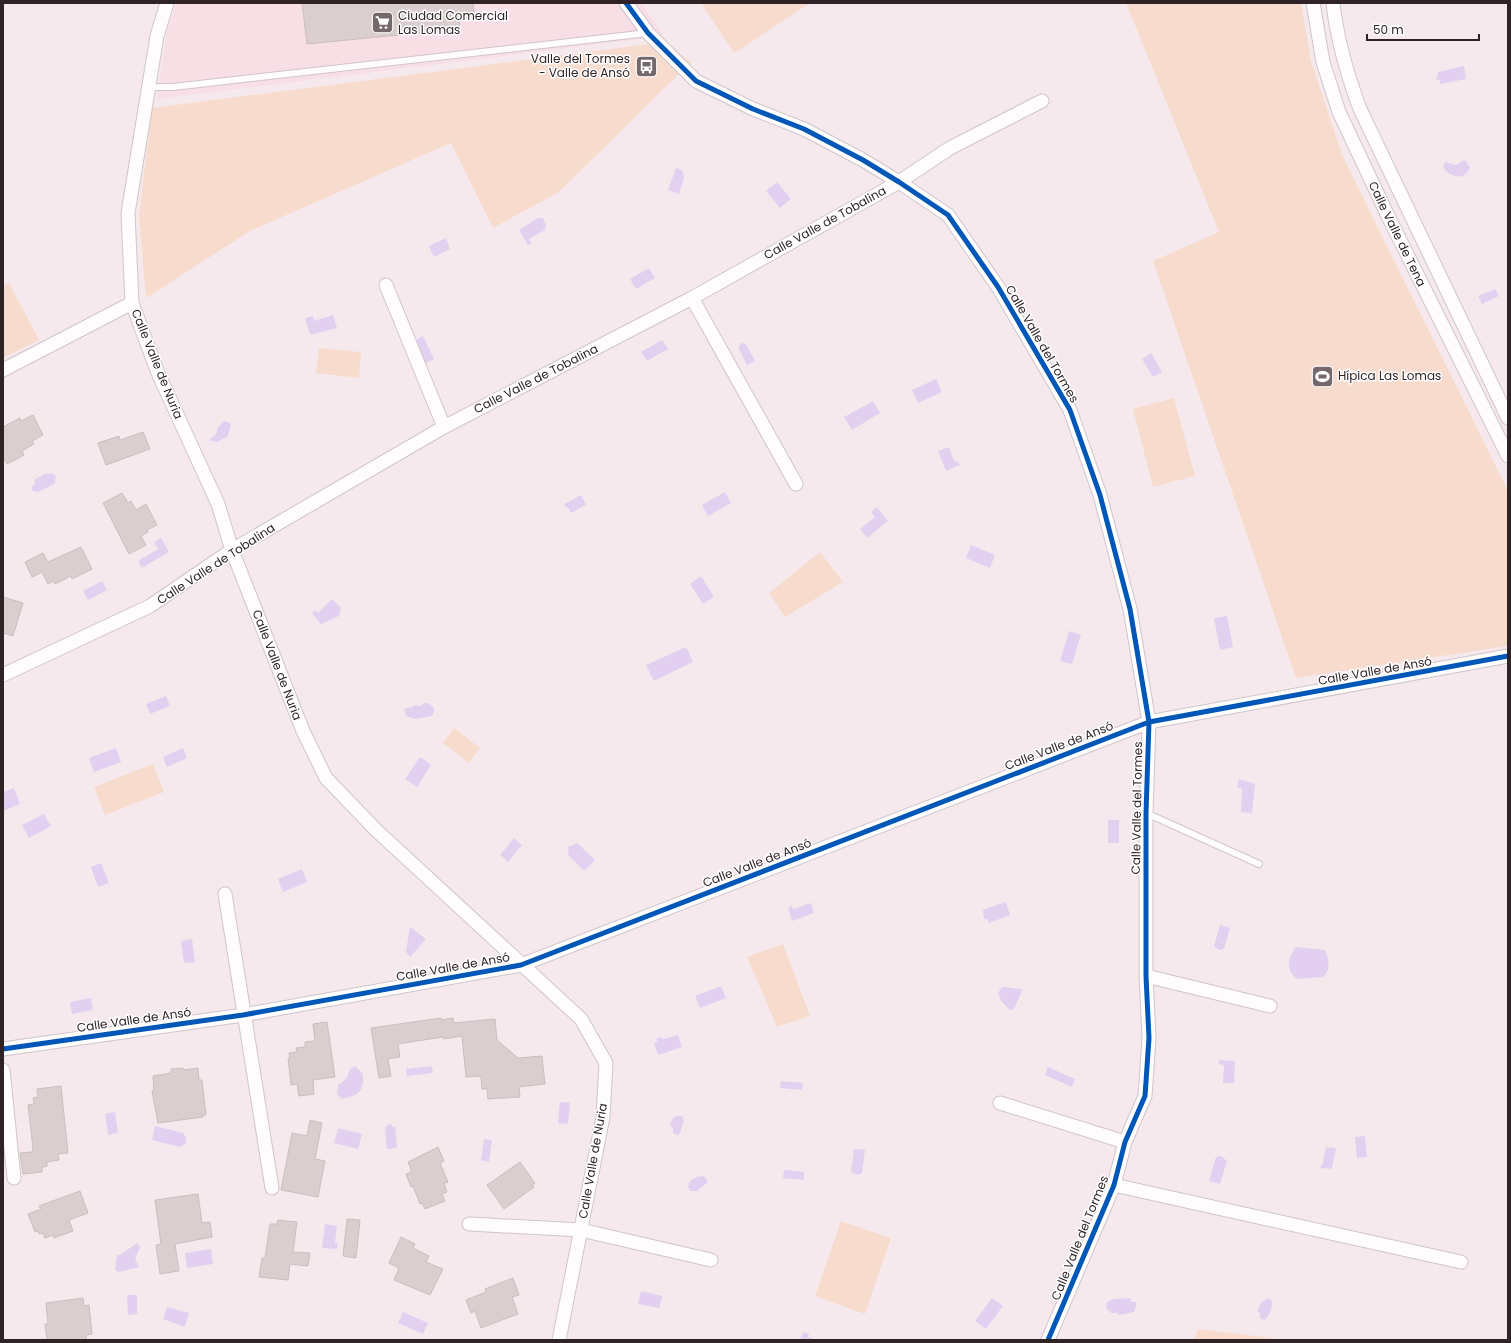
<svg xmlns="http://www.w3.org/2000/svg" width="1511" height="1343" font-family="Poppins,sans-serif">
<rect width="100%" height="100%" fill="#f6e9ed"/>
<!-- built -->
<path fill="#f8dee5" d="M176 3H641L664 36 157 99 166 37Z"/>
<!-- green -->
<path fill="#f7dbcd" d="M701 3H810L734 53Z
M1126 3H1301L1311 61 1342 155 1508 491V646L1296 678 1153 261 1219 232Z
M665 42 691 62 559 192 493 228 451 143 250 231 146 298 139 216 152 108Z
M9 283 39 340 3 358V287Z
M319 348 361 352 359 378 316 373Z
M1174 398 1195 476 1153 487 1133 409Z
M820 552 843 582 785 617 769 593Z
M454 728 480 748 469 763 443 743Z
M153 764 164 792 105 815 94 787Z
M783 944 810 1016 777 1027 747 957Z
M841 1221 891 1238 865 1314 815 1296Z
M1198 1329 1273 1338 1272 1340H1194Z"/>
<!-- water -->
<path fill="#e3d0f0" d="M1464 66 1466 79 1440 84V81L1436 79 1438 72Z
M1462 161H1466L1470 168C1465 180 1453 178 1445 170L1443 166 1446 162 1456 165Z
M676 168 682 170 684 178 679 194 668 190Z
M777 182 791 199 780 208 766 191Z
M538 218H543L546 225 545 230 529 239 531 244 528 245 519 230Z
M446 238 450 249 434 257 429 246Z
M649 268 655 278 636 289 630 279Z
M1495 289 1499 296 1482 304 1478 296Z
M333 315 337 328 310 335 305 318 313 316 314 321Z
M423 336 434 359 425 364 413 341Z
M662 340 668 349 647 361 641 352Z
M741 343 746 344 755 361 747 365 738 347Z
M1151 353 1162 372 1153 377 1142 359Z
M936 379 942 392 918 403 912 390Z
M873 401 880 413 852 430 844 417Z
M224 421 231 423 228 436 217 442 209 440 216 434 218 427Z
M949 447 954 461 958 462 960 465 946 471 938 451Z
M46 473 48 475 50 473 55 475 56 478 54 484 38 492 33 491 31 488 35 483 34 480Z
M725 492 731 503 708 516 702 505Z
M581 495 586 505 571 513 568 507 566 508 564 504Z
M877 507 888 521 867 538 860 529 875 517 871 512Z
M161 538 169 552 142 568 138 561 158 549 154 542Z
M971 545 995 555 990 568 966 558Z
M701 576 714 597 703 604 690 584Z
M102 581 107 590 88 600 83 591Z
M332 599 341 608 339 616 321 624 312 613 316 610 318 613Z
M1227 616 1233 647 1220 650 1214 618Z
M1069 631 1081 635 1072 664 1060 661Z
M686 647 693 662 654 681 646 665Z
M166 696 170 706 150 714 146 704Z
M425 703H428L434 708V712L432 716 416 719 406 716 404 710 407 708 413 707 414 705 420 706Z
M116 748 121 762 94 772 89 758Z
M183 748 187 758 167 767 163 757Z
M420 757 431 765 417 787 405 779Z
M1239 779 1255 784 1252 813 1241 812 1242 789 1237 787Z
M14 788 20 804 3 811V792Z
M44 814 51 826 29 838 22 825Z
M1108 820H1119V843H1108Z
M514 838 522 845 508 862 500 855Z
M577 843 595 860 584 871 567 854 569 851 568 847Z
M101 863 109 883 98 887 91 867Z
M302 869 307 882 283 892 278 879Z
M1006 902 1010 915 989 923 987 919H984L983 910Z
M811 903 814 913 792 921 788 908 792 906 793 909Z
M1220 925 1230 928 1224 949 1219 950 1214 946Z
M410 927 426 939 410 957 406 952Z
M192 939 195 962 184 963 181 941Z
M1296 947 1325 950C1329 959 1331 970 1323 977L1296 979C1286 968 1287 959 1296 947Z
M721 986 726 998 700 1008 695 996Z
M1004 987 1021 989 1022 991 1014 1009 1010 1010 1001 1001 998 993 1001 988Z
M91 998 93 1010 72 1014 70 1002Z
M678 1035 682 1047 658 1055 654 1043 657 1042V1038L660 1037 664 1039Z
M1219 1060 1235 1061 1234 1083H1223L1224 1065 1219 1064Z
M355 1066 363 1074C364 1091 359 1096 342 1099L337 1094 338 1085 347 1078 350 1069Z
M432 1066 433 1073 407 1076 406 1069Z
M1048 1067 1075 1079 1072 1087 1045 1075Z
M781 1081 803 1083 802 1090 780 1088Z
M560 1102 570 1103 568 1124 558 1123Z
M115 1112 118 1133 108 1135 105 1114Z
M676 1116H682L684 1120 680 1133 678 1135 673 1133V1128L670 1126 672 1119Z
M392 1124V1127L395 1126 397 1148 387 1149 385 1127H387V1125Z
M155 1126 183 1133 186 1137V1143L180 1147 152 1140Z
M338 1128 362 1134 358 1149 334 1143Z
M1365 1136 1367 1157 1357 1158 1355 1137Z
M484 1139 492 1140 489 1162 481 1160Z
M1326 1147 1336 1148 1332 1169 1323 1168 1321 1169 1320 1167 1322 1166Z
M854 1149 865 1150 862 1173 858 1175 851 1172Z
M1221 1156 1227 1161 1220 1184 1209 1181 1216 1157Z
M784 1170 804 1172V1180L783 1178Z
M702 1176 706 1178 707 1183 697 1191H690L688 1186C690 1179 695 1177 702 1176Z
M325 1224 337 1226 335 1243 338 1244 337 1249 322 1248Z
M137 1243 140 1247 135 1259 139 1267 119 1272 115 1270 117 1255H120Z
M211 1249 213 1264 187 1268 185 1253Z
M641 1291 662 1296 659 1308 638 1304Z
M127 1295H137V1314L128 1315Z
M992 1298 1003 1306 986 1329 975 1321Z
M1131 1298V1302H1136V1307L1134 1312 1119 1315 1117 1313H1111L1106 1308 1107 1302 1114 1299Z
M1269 1298 1272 1301C1273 1307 1269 1317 1264 1320L1260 1318V1313L1257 1311 1261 1302Z
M167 1307 189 1313 185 1327 163 1319Z
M403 1312 428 1323 423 1334 398 1323Z
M803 1332 809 1334 808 1337 816 1340H800Z"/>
<!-- building -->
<path fill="#dacece" stroke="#cbbebe" d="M302 3H473L475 17H460L459 29 307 44Z
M33 415 43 435 32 441 34 444 22 451 24 455 7 464 3 456V427L20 418 21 421Z
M143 432 150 449 106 465 98 443 119 436 120 440Z
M122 493 128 503 131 501 136 510 146 504 157 525 147 530 148 532 141 536 146 545 129 554 103 503Z
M81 547 92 569 72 579 71 576 55 584 54 581 48 584 42 572 32 577 25 562 43 553 48 562Z
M3 597 23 603 13 636 3 633Z
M441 1018V1020L453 1018 454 1023 495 1019 497 1040 518 1058 542 1056 545 1084 519 1087 520 1097 488 1099 487 1089H482L481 1076 466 1077 462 1036 444 1039 443 1037 398 1044 400 1057 388 1059 391 1076 379 1078 371 1028Z
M327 1022 335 1077 313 1080 314 1094 299 1096 297 1084 291 1085 288 1058H290L289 1053 297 1052 296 1048 305 1047V1042L315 1041 313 1024Z
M183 1068 184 1070 198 1068 199 1080H202L206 1115H203V1117L158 1123 152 1091H154L153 1076 171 1073V1069Z
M61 1086 68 1153 58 1154 59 1160 47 1162V1166L42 1167V1172L23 1174 20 1153 32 1152 33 1148 28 1105 34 1104 33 1098 38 1097 37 1089Z
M310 1120 322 1123 315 1159 325 1161 318 1197 281 1190 292 1133 307 1136Z
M438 1147 444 1161 440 1163 448 1182 444 1183 447 1192 442 1194 445 1201 425 1209 422 1203 420 1204 413 1186 411 1187 406 1174 412 1172 408 1162Z
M520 1162 535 1183 532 1185 534 1187 504 1209 487 1185Z
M80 1191 88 1213 69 1220 73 1231 54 1238 53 1235 45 1238 43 1233 39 1234 38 1231 35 1232 28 1214 41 1209 39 1206Z
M198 1194 202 1223 210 1222 212 1237 175 1244 179 1271 160 1274 156 1245 161 1244 155 1200Z
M347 1219 360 1220 356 1258 343 1256Z
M278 1220 297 1222 293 1252 310 1253 308 1266 290 1264 288 1280 259 1277 262 1258H265L270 1224H277Z
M401 1237 415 1244 413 1248 429 1256 426 1262 443 1269 430 1295 394 1280 399 1268 389 1263Z
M513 1278 519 1295 512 1297 518 1314 481 1328 475 1311 471 1313 466 1300 486 1292 485 1289Z
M83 1298 84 1306 89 1305 92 1334 86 1335V1340H47L45 1324H48L46 1303Z"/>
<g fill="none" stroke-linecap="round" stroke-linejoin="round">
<defs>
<path id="service" d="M148 87H173L648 33
M1146 813 1259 864"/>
<path id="minor" d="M167 3 157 36 128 213 132 303 158 373 218 504 232 550 303 731 326 778 376 830 581 1019 606 1063 603 1117 559 1340
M626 3 648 33 696 81 753 109 804 129 863 160 899 182 948 215 998 287 1070 410 1100 495 1130 609 1149 722 1146 813V976L1149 1038 1145 1096 1125 1142 1114 1185 1048 1340
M1313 3 1323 62 1339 112 1388 216 1508 456
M1333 3C1337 40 1347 74 1360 109L1508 418
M386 285 444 427
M692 298 796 484
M3 370 132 303
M3 675 150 606 232 550 444 427 692 298 899 182 950 148 1042 101
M225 894 272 1188
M1146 976 1270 1006
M3 1049 243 1015 521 965 1149 722 1508 656
M3 1070 14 1178
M1000 1103 1125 1142
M1114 1185 1461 1262
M469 1224 581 1230 711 1260"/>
</defs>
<!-- service casing -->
<use href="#service" stroke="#d1c5c8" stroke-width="8"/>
<!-- minor casing -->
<use href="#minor" stroke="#d1c5c8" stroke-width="15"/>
<!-- service -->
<use href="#service" stroke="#fefcfc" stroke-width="6"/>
<!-- minor -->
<use href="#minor" stroke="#fefcfc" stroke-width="13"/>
<defs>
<path id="cycleway" d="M626 3 648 33 696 81 753 109 804 129 863 160 899 182 948 215 998 287 1070 410 1100 495 1130 609 1149 722 1146 813V976L1149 1038 1145 1096 1125 1142 1114 1185 1048 1340
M3 1049 243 1015 521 965 1149 722 1508 656"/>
</defs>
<!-- cycleway casing -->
<use href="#cycleway" stroke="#fff" stroke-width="8"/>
<!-- cycleway -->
<use href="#cycleway" stroke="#0057b8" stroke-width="5"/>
</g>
<!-- icons -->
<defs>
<symbol id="supermarket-square" viewBox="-11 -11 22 22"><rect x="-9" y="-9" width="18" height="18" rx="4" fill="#75686c" stroke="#fff"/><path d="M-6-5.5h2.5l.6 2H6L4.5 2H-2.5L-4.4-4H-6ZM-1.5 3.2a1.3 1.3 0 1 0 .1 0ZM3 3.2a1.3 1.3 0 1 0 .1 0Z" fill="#fff"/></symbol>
<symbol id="bus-square" viewBox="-11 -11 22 22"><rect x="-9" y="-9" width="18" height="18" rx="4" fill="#75686c" stroke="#fff"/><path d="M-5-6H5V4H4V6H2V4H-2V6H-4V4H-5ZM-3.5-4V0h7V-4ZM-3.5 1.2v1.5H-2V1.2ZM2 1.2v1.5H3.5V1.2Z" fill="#fff"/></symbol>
<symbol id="stadium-square" viewBox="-11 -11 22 22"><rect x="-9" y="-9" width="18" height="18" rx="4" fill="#75686c" stroke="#fff"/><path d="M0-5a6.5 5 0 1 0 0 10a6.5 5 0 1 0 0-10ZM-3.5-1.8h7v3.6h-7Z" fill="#fff"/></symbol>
</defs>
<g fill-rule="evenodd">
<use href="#supermarket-square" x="370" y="10" width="25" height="25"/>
<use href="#bus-square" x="634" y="54" width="25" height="25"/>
<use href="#stadium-square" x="1310" y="364" width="25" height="25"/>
</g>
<g text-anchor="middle" stroke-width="3" stroke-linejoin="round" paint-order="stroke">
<!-- poi labels -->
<g font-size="12" fill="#302326" stroke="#fff" text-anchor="start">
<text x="398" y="20">Ciudad Comercial<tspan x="398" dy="14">Las Lomas</tspan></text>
<text x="630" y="63" text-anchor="end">Valle del Tormes<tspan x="630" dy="14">- Valle de Ansó</tspan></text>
<text x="1338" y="380">Hípica Las Lomas</text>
</g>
<!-- street labels -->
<g font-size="12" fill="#302326" stroke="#fff">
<text transform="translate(825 223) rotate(-29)" y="4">Calle Valle de Tobalina</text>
<text transform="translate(1397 234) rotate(64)" y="4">Calle Valle de Tena</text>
<text transform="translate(1042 344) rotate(60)" y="4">Calle Valle del Tormes</text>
<text transform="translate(157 364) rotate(68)" y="4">Calle Valle de Nuria</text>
<text transform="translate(536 379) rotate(-27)" y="4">Calle Valle de Tobalina</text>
<text transform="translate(216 564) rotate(-33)" y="4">Calle Valle de Tobalina</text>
<text transform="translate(277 665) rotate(69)" y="4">Calle Valle de Nuria</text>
<text transform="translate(1375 671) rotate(-10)" y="4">Calle Valle de Ansó</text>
<text transform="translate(1059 746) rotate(-21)" y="4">Calle Valle de Ansó</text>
<text transform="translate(1137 808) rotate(-89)" y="4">Calle Valle del Tormes</text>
<text transform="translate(757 863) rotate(-21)" y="4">Calle Valle de Ansó</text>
<text transform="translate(453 967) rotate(-10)" y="4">Calle Valle de Ansó</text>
<text transform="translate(134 1020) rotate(-8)" y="4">Calle Valle de Ansó</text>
<text transform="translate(593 1161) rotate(-80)" y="4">Calle Valle de Nuria</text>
<text transform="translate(1080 1238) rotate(-68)" y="4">Calle Valle del Tormes</text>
</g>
</g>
<!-- border -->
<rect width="1511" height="1343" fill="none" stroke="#302326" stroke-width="8"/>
<!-- scale -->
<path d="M1367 34v6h112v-6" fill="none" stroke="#302326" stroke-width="2"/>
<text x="1373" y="34" font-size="12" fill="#302326" stroke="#ffffff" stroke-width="3" paint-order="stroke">50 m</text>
</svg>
